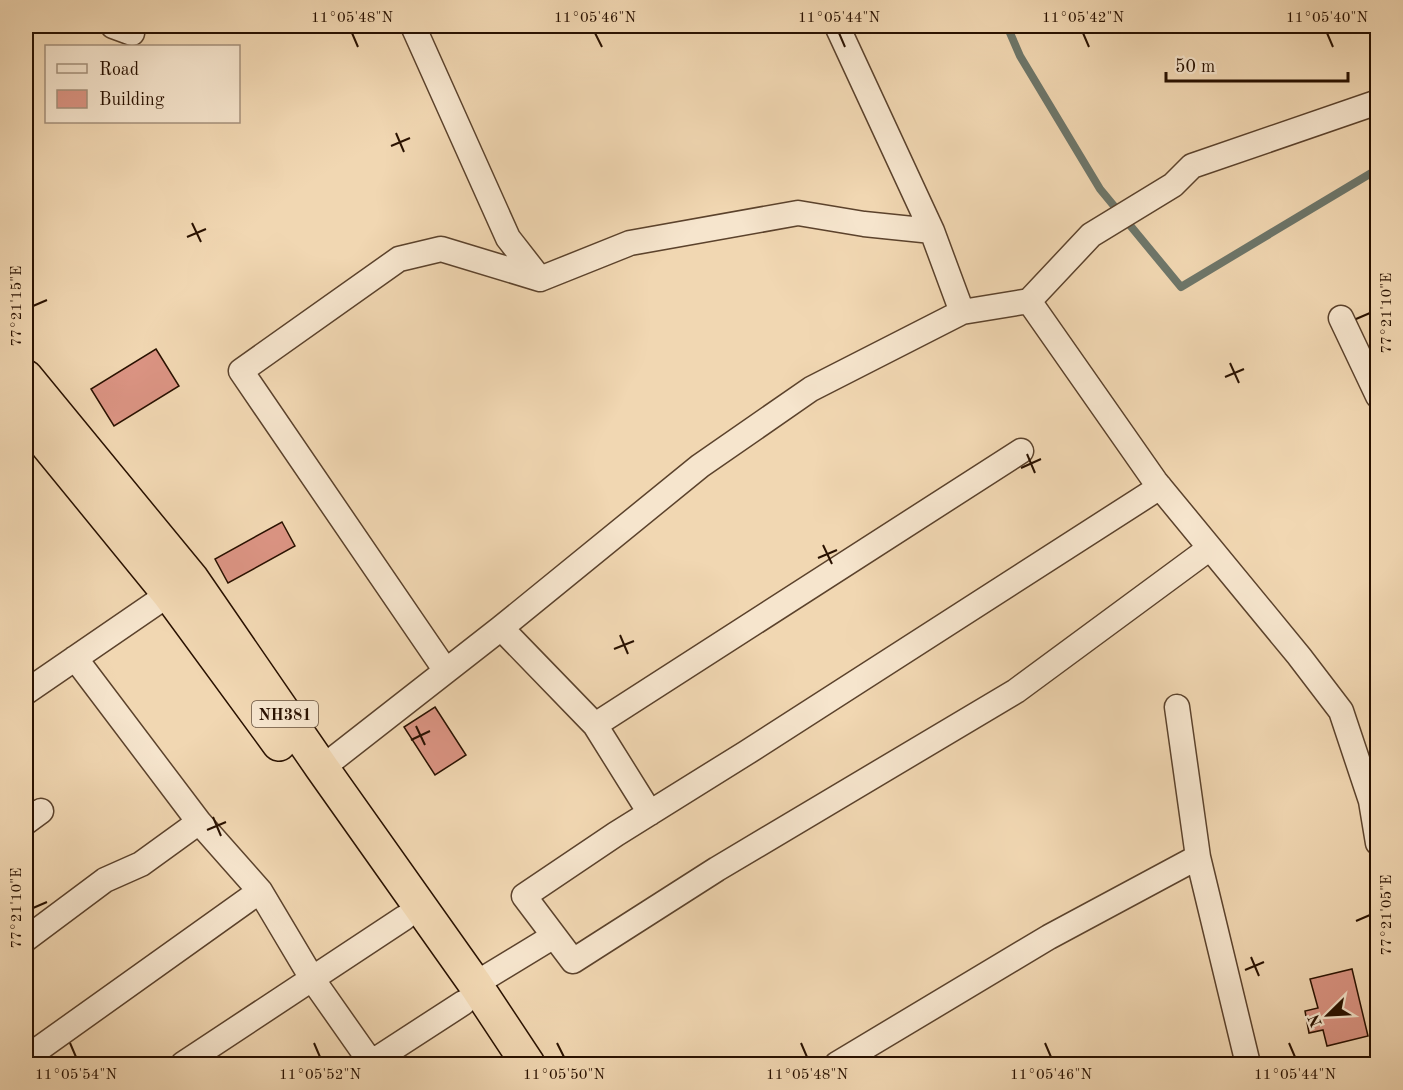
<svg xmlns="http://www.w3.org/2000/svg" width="1403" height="1090" font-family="'Old Standard TT',serif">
<rect width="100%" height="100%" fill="#f1d7b2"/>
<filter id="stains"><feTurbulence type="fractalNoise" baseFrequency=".00333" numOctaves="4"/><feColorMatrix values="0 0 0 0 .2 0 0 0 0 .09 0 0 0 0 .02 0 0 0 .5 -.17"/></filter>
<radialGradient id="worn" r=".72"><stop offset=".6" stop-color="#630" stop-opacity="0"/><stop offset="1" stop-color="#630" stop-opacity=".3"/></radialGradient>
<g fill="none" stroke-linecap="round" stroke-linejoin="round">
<!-- stream -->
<path stroke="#6d766a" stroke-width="8" d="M1007 26 1020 56 1100 189 1181 287 1378 169"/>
</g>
<!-- building -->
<path fill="#db9483" stroke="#291100" stroke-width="1.5" d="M156 349 179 386 114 426 91 389Z
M282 522 295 546 228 583 215 559Z
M435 707 466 755 435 775 404 727Z
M1352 969 1368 1036 1327 1046 1323 1030 1309 1033 1305 1011 1318 1008 1310 979Z"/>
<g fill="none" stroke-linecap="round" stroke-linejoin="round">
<defs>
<path id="minor" d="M113 26 132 33
M413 26 508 238 540 279 630 243 798 213 864 224 932 231
M1029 301 1155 481 1299 656 1341 711 1371 801 1378 843
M962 312 1029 301 1091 235 1173 185 1192 166 1378 102
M1341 318 1378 396
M1160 487 746 753 616 834 524 896 573 961 717 869 1016 691 1210 548
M501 628 595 725 650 813
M75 658 199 822 260 891 313 980 372 1064
M446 671 241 371 399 259 441 249 540 279
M26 692 182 585
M1177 707 1198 857 1248 1064
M595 725 1021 451
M322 768 501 628 700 466 811 389 962 312 932 231 837 26
M26 822 41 811
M26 939 105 880 141 864 199 822
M475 984 554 936
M26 1058 260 891
M183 1064 404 918
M369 1064 463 1003
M837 1064 1049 937 1198 857"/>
<path id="highway" d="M26 377 192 579 322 768 475 984 528 1064
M26 419 169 594 279 744"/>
</defs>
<!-- minor casing -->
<use href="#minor" stroke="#5b422c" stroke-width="27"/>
<!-- highway casing -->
<use href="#highway" stroke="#291100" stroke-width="36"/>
<!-- minor -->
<use href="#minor" stroke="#f6e5cd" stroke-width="24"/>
<!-- highway -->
<use href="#highway" stroke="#f1d7b2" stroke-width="33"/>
</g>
<!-- ticks -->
<path fill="none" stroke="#291100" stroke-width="2" d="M352 33 358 47M595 33 602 47M839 33 845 47M1083 33 1089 47M1327 33 1333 47M396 133 404 152M391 146 410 138M192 223 201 242M187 237 206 229M33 306 47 300M1356 319 1370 313M1230 363 1239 383M1225 377 1244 369M1027 454 1035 473M1021 468 1041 459M823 545 832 564M818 558 837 550M620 635 628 654M614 649 634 641M416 726 425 745M411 740 430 731M213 817 221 836M207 830 226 822M33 908 47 902M1356 921 1370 915M1251 957 1259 976M1245 970 1264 962M70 1043 76 1057M314 1043 320 1057M557 1043 564 1057M801 1043 807 1057M1045 1043 1051 1057M1289 1043 1295 1057"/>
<g text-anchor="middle" stroke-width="6" stroke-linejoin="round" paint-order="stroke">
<!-- shield labels -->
<rect fill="#f6e5cd" stroke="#66513e" stroke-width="1.5" x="252" y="701" width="66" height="26" rx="4.5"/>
<g font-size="16" font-weight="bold" fill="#291100">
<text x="285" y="720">NH381</text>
</g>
</g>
<!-- margin -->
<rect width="1403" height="1090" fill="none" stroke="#f1d7b2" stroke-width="66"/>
<!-- legend -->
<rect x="45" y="45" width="195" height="78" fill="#f6e5cd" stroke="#a4907b" stroke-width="1.5"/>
<rect x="57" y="64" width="30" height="9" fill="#f6e5cd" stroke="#a4907b" stroke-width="1.5"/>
<text x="99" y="75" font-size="18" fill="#291100">Road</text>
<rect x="57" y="90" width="30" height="18" fill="#db9483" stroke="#a4907b" stroke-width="1.5"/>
<text x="99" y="105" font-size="18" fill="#291100">Building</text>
<!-- north arrow -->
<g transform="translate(1328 1015) rotate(246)" stroke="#f6e5cd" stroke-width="4.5" paint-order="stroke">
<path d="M0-4.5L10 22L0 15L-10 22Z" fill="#291100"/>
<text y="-9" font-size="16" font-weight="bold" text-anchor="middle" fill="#291100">N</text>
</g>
<!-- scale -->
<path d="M1166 72v9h182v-9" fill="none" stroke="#291100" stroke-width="3"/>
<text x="1175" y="72" font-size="18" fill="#291100" stroke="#f6e5cd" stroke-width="4.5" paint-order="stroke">50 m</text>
<rect x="33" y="33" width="1337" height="1024" fill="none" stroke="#291100" stroke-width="2"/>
<g font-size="15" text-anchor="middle" fill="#291100">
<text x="352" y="22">11°05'48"N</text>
<text x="595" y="22">11°05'46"N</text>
<text x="839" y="22">11°05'44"N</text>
<text x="1083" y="22">11°05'42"N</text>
<text x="1327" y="22">11°05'40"N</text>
<text transform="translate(16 306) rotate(-90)" y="5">77°21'15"E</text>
<text transform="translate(1386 313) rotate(-90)" y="5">77°21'10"E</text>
<text transform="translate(16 908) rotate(-90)" y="5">77°21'10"E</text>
<text transform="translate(1386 915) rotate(-90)" y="5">77°21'05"E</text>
<text x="76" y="1079">11°05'54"N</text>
<text x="320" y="1079">11°05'52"N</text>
<text x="564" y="1079">11°05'50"N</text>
<text x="807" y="1079">11°05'48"N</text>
<text x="1051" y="1079">11°05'46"N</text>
<text x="1295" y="1079">11°05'44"N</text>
</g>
<rect width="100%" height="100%" filter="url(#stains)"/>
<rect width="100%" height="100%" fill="url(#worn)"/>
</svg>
